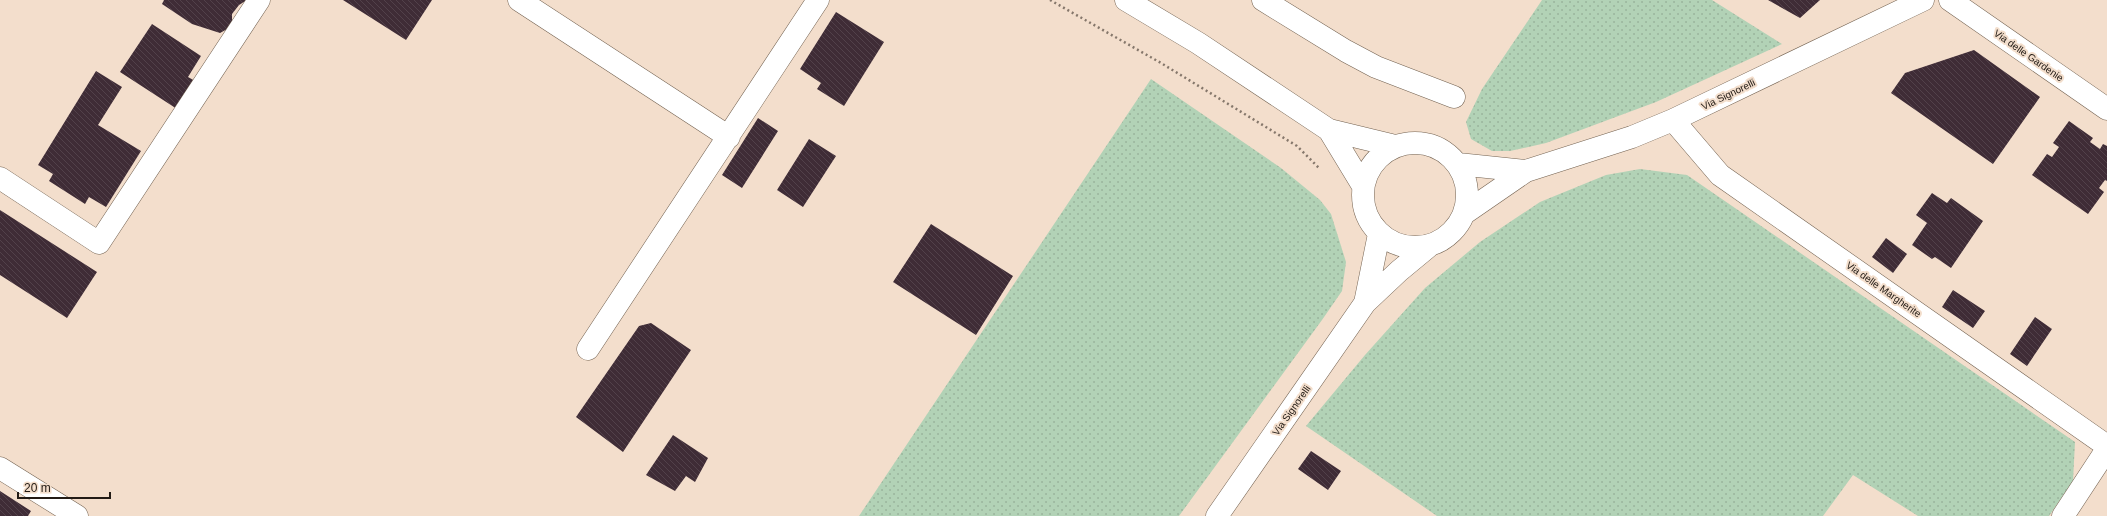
<svg xmlns="http://www.w3.org/2000/svg" width="2107" height="516" font-family="Arial,sans-serif">
<defs>
<pattern id="grass-dots" width="8" height="8" patternUnits="userSpaceOnUse"><rect width="8" height="8" fill="#b2d2b6"/><path d="M2 2h.1M6 6h.1" fill="none" stroke="#99b49c" stroke-width="1.8" stroke-linecap="round"/></pattern>
<pattern id="building-back-hatch" width="6" height="6" patternUnits="userSpaceOnUse"><rect width="6" height="6" fill="#3f2c36"/><path d="M-1 5l2 2M0 0l6 6M5-1l2 2" fill="none" stroke="#52414a"/></pattern>
</defs>
<rect width="100%" height="100%" fill="#f3decc"/>
<!-- grass -->
<path fill="url(#grass-dots)" d="M1542 0H1712L1782 44 1656 102 1546 143 1510 151H1492L1471 139 1466 122 1482 89Z
M1151 79 1281 168 1320 200 1331 214 1346 262 1342 291 1322 320 1179 516H859Z
M1640 169 1687 175 2075 442 2073 481 2049 516H1918L1853 475 1823 516H1437L1306 426 1365 355 1425 288 1480 242 1540 202 1606 175Z"/>
<!-- building -->
<path fill="url(#building-back-hatch)" d="M164 0H247L239 5 232 14V21L229 28 220 33 192 24 162 4Z
M343 0H432L406 40Z
M1768 0H1820L1800 18Z
M836 12 884 42 844 106 817 89 821 83 800 69Z
M152 24 201 56 188 77 195 81 177 109 120 72Z
M1974 50 2040 97 1993 164 1891 93 1905 73Z
M96 71 122 87 98 125 141 151 106 207 89 197 85 204 49 181 53 174 38 165Z
M758 118 778 131 742 188 722 175Z
M2069 121 2093 138 2090 142 2100 149 2103 144 2107 146V181L2105 180 2099 188 2104 192 2088 214 2032 175 2047 154 2052 157 2059 147 2053 143Z
M809 139 836 156 803 207 777 190Z
M1932 193 1947 203 1951 198 1983 221 1951 268 1935 257 1932 259 1912 245 1927 223 1916 215Z
M0 210 97 272 67 318 0 275Z
M931 224 1013 276 976 335 893 282Z
M1886 238 1907 254 1893 273 1872 257Z
M1953 290 1985 311 1973 328 1942 307Z
M2035 317 2052 329 2027 366 2010 354Z
M651 323 691 350 623 452 576 417 639 326Z
M673 435 708 458 695 482 686 476 675 491 646 475Z
M1311 451 1341 471 1328 490 1298 469Z
M0 491 31 511 28 516H0Z"/>
<g fill="none" stroke-linecap="round" stroke-linejoin="round">
<defs>
<path id="minor" d="M519 0 729 137
M1126 0 1198 43 1329 130 1395 146
M1263 0 1346 51 1376 67 1454 97
M1950 0 2107 109
M1673 120 1720 175 2107 446
M1329 130 1363 186
M1363 195a52 52 0 1 1 104 0a52 52 0 1 1-104 0Z
M1458 164 1526 171
M0 178 99 243 259 0
M1465 213 1526 171 1632 137 1673 120 1923 0
M1365 303 1379 234
M588 349 818 0
M0 468 77 516
M1217 516 1365 303 1399 271 1428 247
M2063 516 2107 449"/>
</defs>
<!-- minor casing -->
<use href="#minor" stroke="#736251" stroke-width="23"/>
<!-- path -->
<path stroke="#85776b" stroke-width="2.5" stroke-dasharray="2 3" stroke-linecap="butt" d="M1050 0 1161 63 1297 146 1319 168"/>
<!-- minor -->
<use href="#minor" stroke="#fff" stroke-width="22"/>
</g>
<g text-anchor="middle" stroke-width="4" stroke-linejoin="round" paint-order="stroke">
<!-- street labels -->
<g font-size="10" fill="#221b15" stroke="#f3decc">
<text transform="translate(2029 55) rotate(35)" y="4">Via delle Gardenie</text>
<text transform="translate(1728 94) rotate(-26)" y="4">Via Signorelli</text>
<text transform="translate(1884 289) rotate(35)" y="4">Via delle Margherite</text>
<text transform="translate(1291 410) rotate(-55)" y="4">Via Signorelli</text>
</g>
</g>
<!-- scale -->
<path d="M18 492v6h92v-6" fill="none" stroke="#221b15" stroke-width="2"/>
<text x="24" y="492" font-size="12" fill="#221b15" stroke="#f3decc" stroke-width="3" paint-order="stroke">20 m</text>
</svg>
